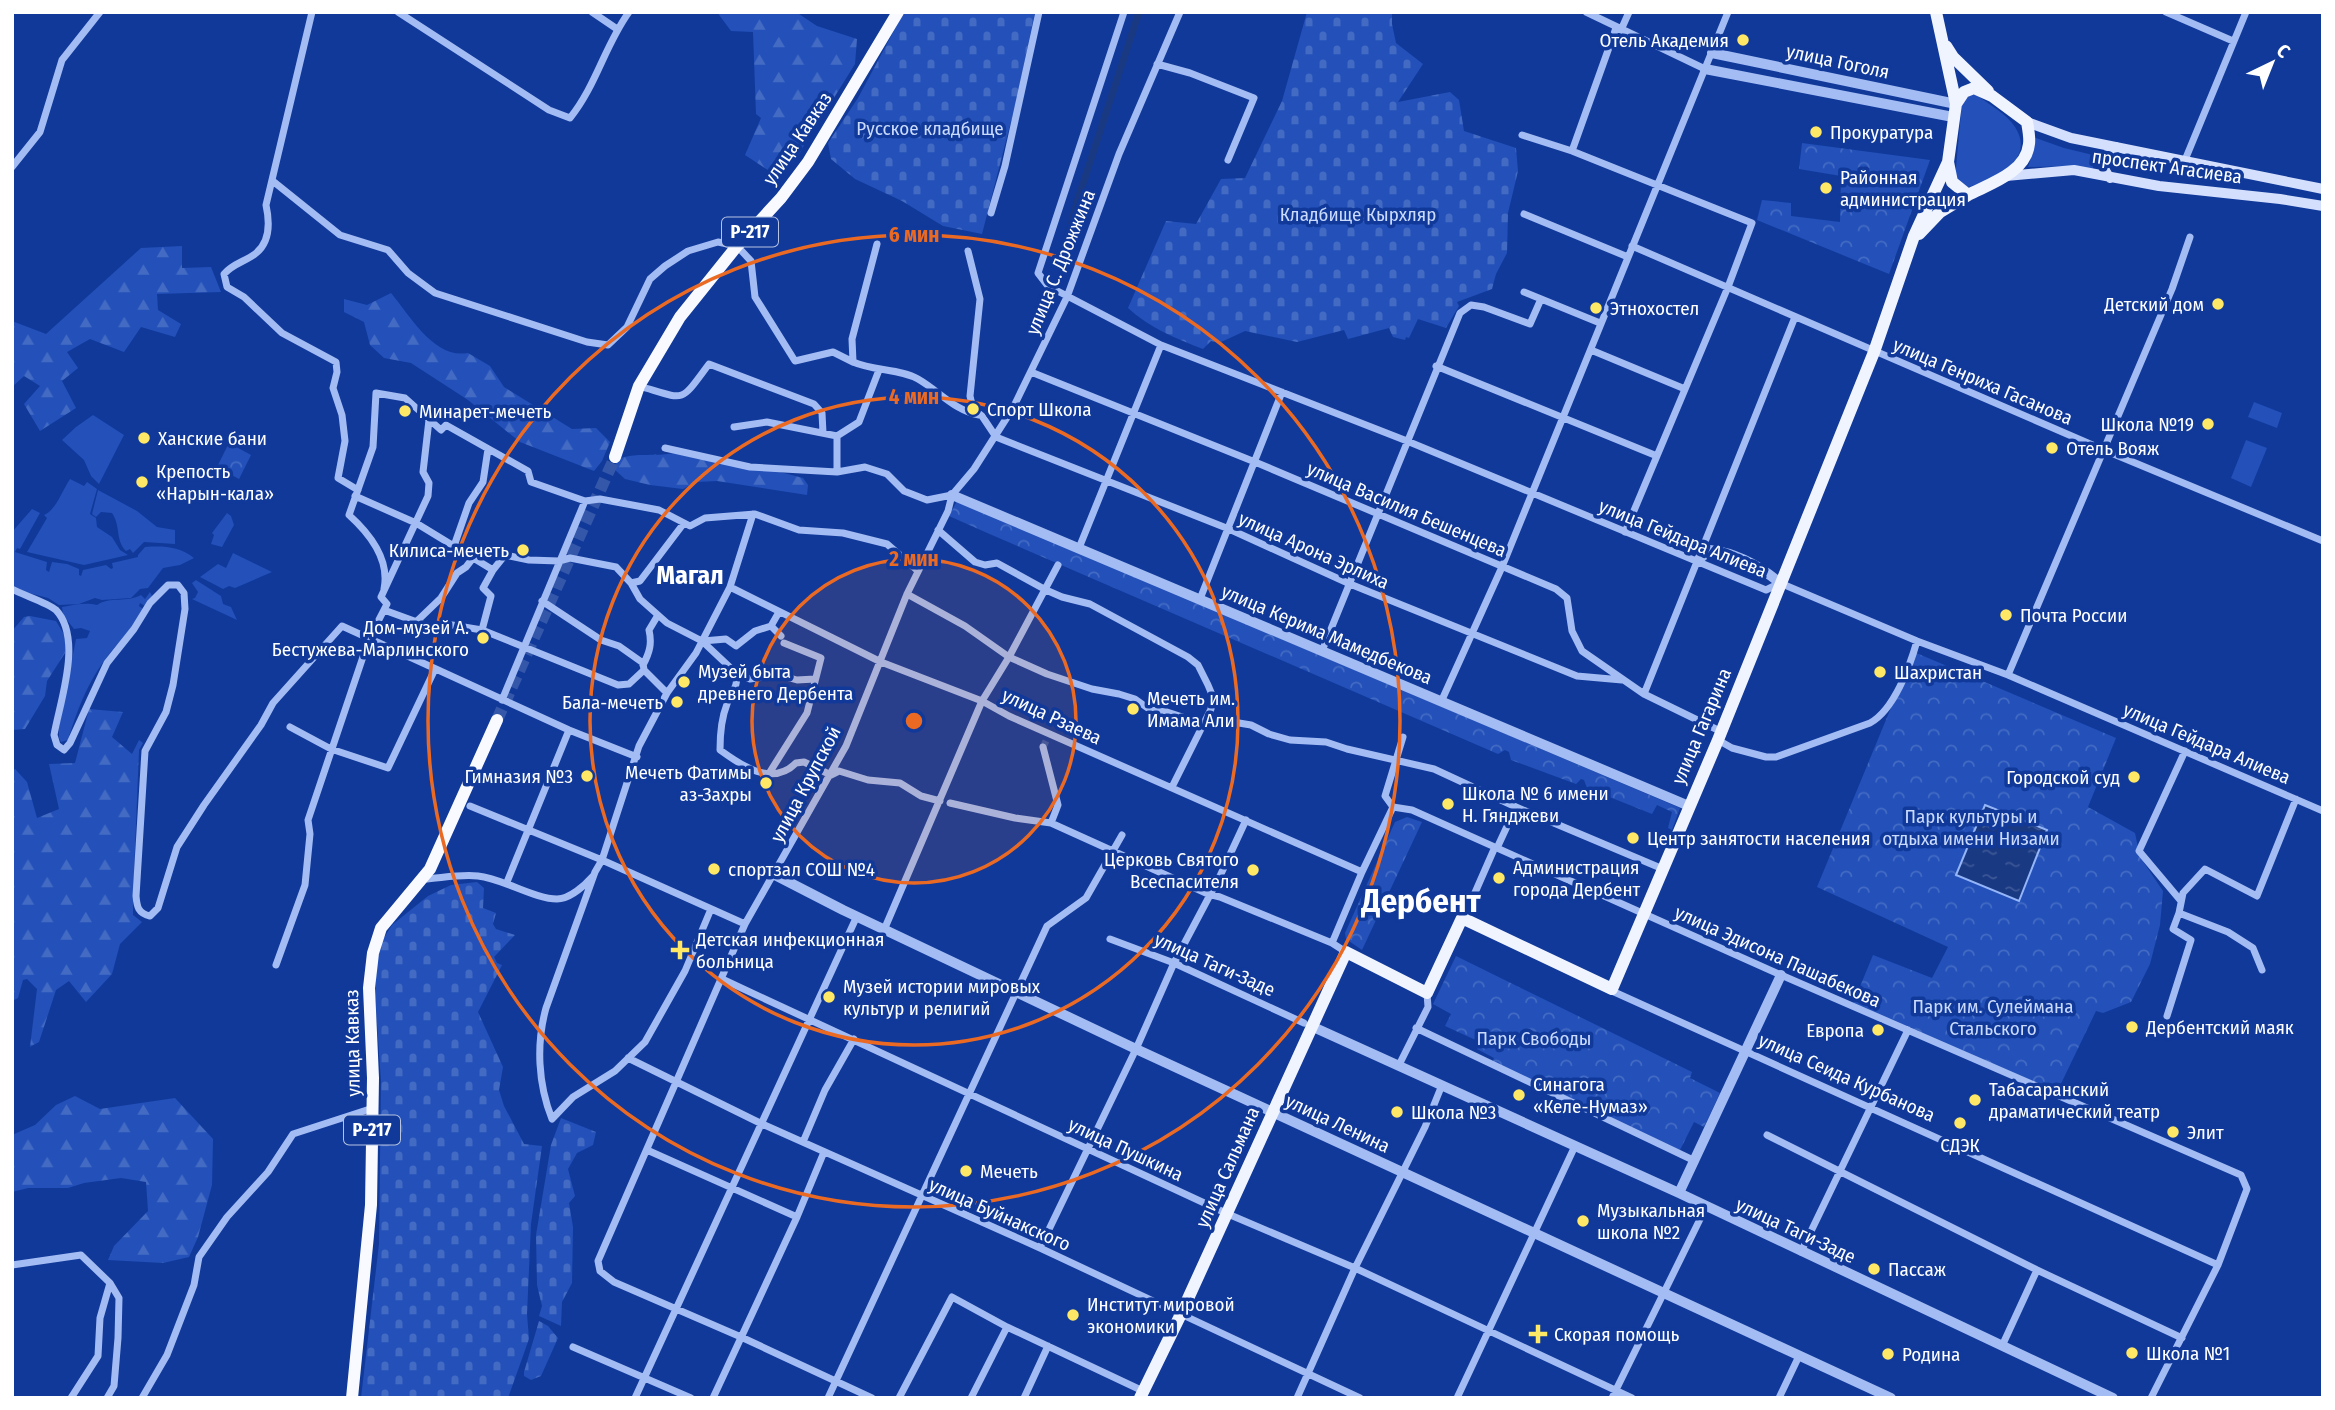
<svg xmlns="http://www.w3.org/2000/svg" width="2335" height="1410" font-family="'Fira Sans Condensed',sans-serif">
<defs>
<pattern id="forest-firs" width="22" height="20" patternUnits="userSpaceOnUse" patternTransform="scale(1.75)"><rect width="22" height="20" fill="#2351b9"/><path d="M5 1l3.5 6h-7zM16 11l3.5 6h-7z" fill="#446bc4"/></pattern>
<pattern id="cemetery-stones" width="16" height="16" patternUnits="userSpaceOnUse" patternTransform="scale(1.75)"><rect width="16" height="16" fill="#2351b9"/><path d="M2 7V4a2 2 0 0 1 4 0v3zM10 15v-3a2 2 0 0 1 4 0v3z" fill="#446bc4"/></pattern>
<pattern id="park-crowns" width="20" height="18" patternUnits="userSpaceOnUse" patternTransform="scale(1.75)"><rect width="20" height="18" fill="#2351b9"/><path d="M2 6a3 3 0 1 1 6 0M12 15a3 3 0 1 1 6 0" fill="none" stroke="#446bc4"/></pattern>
<pattern id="water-ripples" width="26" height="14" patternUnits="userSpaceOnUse" patternTransform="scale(1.75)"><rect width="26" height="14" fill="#1a3983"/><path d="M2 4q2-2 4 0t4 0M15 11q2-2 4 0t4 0" fill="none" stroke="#3c5796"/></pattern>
</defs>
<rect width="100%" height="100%" fill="#10399a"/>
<!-- grass -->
<path fill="#2351b9" d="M1972 94 1977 95C1988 104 2007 114 2015 127 2037 161 1992 182 1965 188L1955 178 1962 102Z
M2033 137 2064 148 2093 155V169L2074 166 2028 167 2033 152Z
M2254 402 2282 413 2277 428 2248 417Z
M93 415 124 435 99 484 91 476 84 460 62 440 76 427Z
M2246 440 2267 448 2251 487 2231 478Z
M70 479 84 486 87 482 97 489 90 514 96 518 97 527 112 537 120 550 128 555 84 565 27 552 47 518 44 515C56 510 62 491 70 479Z
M98 490 137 511 157 527 175 530V544L144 542 133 553 130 549 126 551C115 540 121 526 112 513L101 512 96 517 92 514Z
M32 509 40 513 20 549 17 548 15 552 47 562 46 570 49 572 52 562 67 564 79 569V575L81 576 83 570 106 565 111 569 113 568 112 563 138 557V555L145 547C163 546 179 546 194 558L180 565 163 568 148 588 140 589 131 598 102 600 95 598 79 604 59 605 48 598 25 592 12 585V532Z
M227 513 231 516 234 525 222 547 211 544 214 535 212 533Z
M233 553 272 572 235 588 229 586 223 589 200 577 218 564 226 568Z
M196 580 221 596 223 604 231 607 237 620 192 599 195 598 198 592 192 583Z
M150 592 152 596 145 606 140 603 139 606 143 609C132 629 117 643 104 661 87 684 76 713 68 740L61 742 59 738V727L76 639 87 638 90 631 81 628 74 629 63 615 62 607C73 605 86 602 97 605 110 596 127 603 141 595L145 599Z"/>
<!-- forest -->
<path fill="url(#forest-firs)" d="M717 12H796L817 26 857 39 855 64 817 125 809 129C805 149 795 165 777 176L745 155 761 118 756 114 753 32 731 31Z
M182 246V268L211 267 221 292 157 294 158 310 181 324 175 337 141 327 124 352 90 339 67 352 78 368 62 381 76 408 40 431 24 404 40 386 24 376 12 387V321L46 334 141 248Z
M391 293C411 317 434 359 468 353L490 366 504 387 572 429 596 428 610 442 602 461 594 471 520 442 468 400 411 363 384 358 370 345 364 322 344 312V299L367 305Z
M675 453 699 459 722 457 803 478 808 485 807 495 717 481 696 482 683 489 650 485 625 479 614 469 617 459C636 452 656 457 675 453Z
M30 616 56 621 65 636V653L47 681 45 696 25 729 12 730V631L24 617Z
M89 709 123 712 112 737 132 754 139 740 143 743 139 750 133 898V915L142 922 120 944 112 974 86 1002 69 981 56 990 39 1042 30 1047 37 989 27 979 23 980 18 998 12 1001V770L15 769 27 782 37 818 59 809 49 764 75 763Z
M75 1096 100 1109 175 1098 213 1139 212 1185 198 1237 189 1257 163 1263 108 1260 114 1246 148 1211 146 1182 121 1178 84 1183 68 1188H28L12 1192V1135L35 1125 56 1105Z"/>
<!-- cemetery -->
<path fill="url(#cemetery-stones)" d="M904 12H1035L1016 102 982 234 943 226 902 201 855 179 831 159 828 143 858 98Z
M1307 12H1392V24L1396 43 1423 64 1398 102 1450 92 1459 100 1464 131 1516 148 1518 171 1508 213 1507 253 1496 274 1492 289 1457 302 1459 306 1446 328 1418 319 1409 338 1406 337 1405 340 1393 337 1389 328 1348 339 1344 330 1297 342 1245 331 1219 343 1211 341 1203 349C1177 339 1148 327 1128 308L1166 221 1196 224 1221 179 1245 178 1282 101Z
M477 882 484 888 483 908 496 913 493 924 496 929 515 935 494 957 497 963 502 965 478 1012 503 1067 499 1090 504 1106 524 1144 542 1146 531 1224 527 1314 529 1339 508 1398H361L379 1244 381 1081 375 995 377 961 382 941 392 925 428 896 451 885Z
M561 1118 596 1132 593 1145 577 1153 568 1169 575 1196 569 1203 573 1227 572 1283 562 1302 561 1326 539 1316 542 1306 537 1285 536 1235 551 1145Z
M539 1321 548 1326 558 1338 541 1376 531 1380 524 1376V1372Z"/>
<!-- park -->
<path fill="url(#park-crowns)" d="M1802 143 1930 160 1889 274 1757 220 1762 200 1791 203V216L1840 222 1841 176 1799 169Z
M229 443 251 455 239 479 217 467Z
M957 501 1680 808 1672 830 1668 828 1672 812 1657 805 1652 814 1587 788 1584 780 1581 779 1576 784 1511 760 1509 752 1505 750 1498 754 985 532 949 516Z
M1914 652 2116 738 2088 807 2135 833 2140 857 2163 891 2160 925 2150 964 2131 1002 2103 1013 2096 1011 2056 1094 1852 1006 1873 955 1932 978 1948 947 1817 887Z
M1407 817 1422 822 1362 950 1346 939 1345 933 1395 822Z
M1456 956 1692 1072 1690 1078 1720 1093 1704 1127 1694 1122 1679 1152 1492 1063 1494 1058 1477 1049 1480 1042 1445 1026 1451 1014 1433 1004Z"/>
<!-- water -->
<path fill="url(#water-ripples)" stroke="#94b5f8" stroke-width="2" d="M1985 805 2047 830 2019 901 1956 875Z"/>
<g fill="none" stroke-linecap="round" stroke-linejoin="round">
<!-- canal -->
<path stroke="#1a3983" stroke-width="7" d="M1060 266 1078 199 1139 12"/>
<!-- minor-tunnel -->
<path stroke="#3457a9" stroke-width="7" stroke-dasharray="7 3.5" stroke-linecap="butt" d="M1043 747 1046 741"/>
<!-- trunk-tunnel -->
<path stroke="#3457a9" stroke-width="12" stroke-dasharray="12 6" stroke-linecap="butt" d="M497 720 615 457"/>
<!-- minor -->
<path stroke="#a3bcf4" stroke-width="7" d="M312 12 266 205C270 223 270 245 252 256 241 263 233 264 224 274L227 287 244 297 282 333 336 362 337 372 333 388 342 415 345 441 338 478 358 490
M398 12 549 110 570 118C596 86 605 45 629 12
M592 12 617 29
M1124 12 1038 273 1048 286 1161 345 1407 441 1766 590 1780 583 1917 641 2008 675 2323 811
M1586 12 1705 69
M2166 12 2233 41
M1621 30 1629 12
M1157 64 1190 73 1254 98 1228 160
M1522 135 1572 151 1752 223 1728 287 1625 532
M1572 151 1616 28
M2185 160 2246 12
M12 167 40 132 62 60 100 12
M274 182 340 235 388 250 408 273 435 293 587 342 608 345 627 327 650 279 665 266 688 251 718 242 737 246 751 261 755 297 795 361 833 352 853 362
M991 213 1005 166 1039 12
M1524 214 1628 257
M877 244 852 339 853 362C874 371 901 369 918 379 939 391 955 411 979 415
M1632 246 2104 450 2323 541
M968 251 980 299 970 396 973 409 982 416 996 437 1229 529 1350 584 1577 676 1622 680
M1524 292 1600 323
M1591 350 1685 389
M1436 366 1657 456
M1031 372 1255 462 1556 589 1567 598 1572 631 1582 651 1644 694 1722 732
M639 386C687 400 679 404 709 364L814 404 822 413 823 433
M734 427 767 422 837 436 859 422 879 370
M837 436V472
M665 448 750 467 837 472 865 467 887 474 904 491 927 500 952 495
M355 496 416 523 493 570 505 555 529 560 559 561 570 558 616 567 631 583 640 599 667 623 702 641 736 673 750 679 779 675 797 680 815 679
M938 530 975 562 985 565 997 563 1046 590 1062 597 1090 604 1188 657 1198 665 1208 685 1213 697 1211 709 1172 787
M454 546 469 503 483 482 488 449
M1079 548 1161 345
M631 583 640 581 684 523
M730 587 881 662 982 701 1009 716 1362 872
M12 589C23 595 48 603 56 610 83 639 60 701 54 735L57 745 64 750 70 743 107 663 134 629 150 603 168 585H178L184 593 185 609 173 685 166 712 145 751 136 896C137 907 138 913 150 916L158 908 177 847 204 805 261 725 273 703 342 626 569 730 637 757
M384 589C390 560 370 534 349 515L373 447 376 393 405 398 441 430 446 425 528 471 531 482 585 501 600 499 659 510 690 526 705 518 755 514 799 530 843 533 887 544 917 570
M907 594 965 626 1009 657 1047 674 1092 689 1119 694 1135 699 1149 709 1167 712 1204 724
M1200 599 1282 392
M542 601 601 640 619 646 643 663 644 670 667 693
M384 610 439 630 452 625 482 630 618 685 629 684 644 670
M416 622 441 598 457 573 466 567 473 558
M771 626 781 636
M482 630 491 596 483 588 493 570
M703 641 726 639 736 646 755 631 771 626 779 612
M1322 651 1460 313 1471 305 1484 307 1530 324 1541 299
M643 665C650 652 652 643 649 630L658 615
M736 673C739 687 731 692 727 704 721 719 720 734 720 750 742 766 772 787 796 763L804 762 831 775 839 771 868 780 900 783 921 796 940 801
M2008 675 2172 289 2190 237
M1644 694 1795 317
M502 700 585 501
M1441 702 1502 567 1728 12
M1209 718 1251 725 1269 734 1290 740 1326 742 1347 749 1434 769 1516 807 1663 869
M290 727 331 749 388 768 435 669
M1718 740 1732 748 1766 757H1776L1870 723C1894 710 1910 666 1917 641
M1043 747 1058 805 1051 823
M768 775 807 713 821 658 784 643
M950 803 1015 818 1051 823 1208 894 1220 897 1332 943 1346 952
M470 806 602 860 745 924
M1393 807 1412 810 1781 975 2241 1175 2247 1189 2218 1265 2151 1398
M1393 807 1385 796 1403 737
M1497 848 1516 807
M424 879C441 878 461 874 478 876 504 879 535 899 557 899 570 899 585 885 593 876
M507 882 569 730
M2181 901 2139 851 2185 751
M711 909 685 971 645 1042 615 1071 573 1097 552 1119C538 1084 536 1044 546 1008L595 872 602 860 639 746 667 693 696 653 730 587 753 514
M1463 920 1495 847
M884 930 982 701 1009 657 1058 565
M1110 939 1174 963 1304 1023
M1332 943 1362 872 1393 807
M276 965 305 885 310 834 308 820 369 639 387 604 381 597 428 496 429 483 423 472 429 420
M2262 970 2253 948 2228 932 2179 913 2183 893 2205 869 2257 896 2296 799
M722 979 1228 1214 1355 1268 1632 1398
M1612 991 2218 1265
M2167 1016 2191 940 2173 929 2179 913
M1416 1028 1695 1161
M628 1058 760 1123 1040 1248 1360 1398
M1399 1065 1428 1007 1427 993
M1767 1135 2037 1270 2182 1338
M803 1142 825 1090 854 1039
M647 1150 797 1217
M1040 1248 1136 1049 1174 963 1220 876 1246 820
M1801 1252 1908 1030
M12 1265 81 1255 110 1283
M2002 1346 2037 1270
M573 1347 691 1398
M71 1398 98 1356 100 1318 110 1283 119 1298 118 1338 114 1386 107 1398
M142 1398 167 1355 194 1285 199 1257 227 1217 268 1172 293 1134 373 1108
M635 1398 857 916
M713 1398 797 1217 824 1152
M828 1398 1047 926 1086 898 1122 835
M872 1398 741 1337 614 1282 600 1271 598 1261 745 924 846 746 907 594 948 511 952 495 974 469 1013 408 1067 297 1119 154 1180 12
M899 1398 952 1297 1007 1327 1143 1391
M971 1398 1007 1327
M1024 1398 1048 1346
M1297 1398 1355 1268 1425 1127 1442 1085
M1457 1398 1575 1146
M1612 1398 1706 1207
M1779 1398 1799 1356"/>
<!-- tertiary -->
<path stroke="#a3bcf4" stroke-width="10" d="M1712 53 1956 104
M1705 69 1953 117
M952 495 1689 806
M1697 561 1710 550C1736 553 1761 567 1780 583
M773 874 843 910 1136 1049 1891 1398
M1311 1026 1679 1193 2113 1398
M1679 1193 1781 975"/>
<!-- secondary -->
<path stroke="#d3dffd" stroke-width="10" d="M2027 122 2071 138 2323 189
M2006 176 2074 170 2159 186 2280 199 2323 206
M2110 178C2099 164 2102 156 2117 147"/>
<!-- primary -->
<path stroke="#f0f4ff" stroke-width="12" d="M1936 12 1956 104
M1946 46 1953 57 1988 91
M1974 88 1992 96 2027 122C2028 128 2030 137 2029 144 2026 173 1989 184 1968 195L1952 182 1948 162 1956 104 1964 92Z
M1919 234 1940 212 1968 195
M1346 952 1427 993 1462 918 1612 989 1718 740 1874 352 1914 236 1948 162
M1140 1398 1181 1314 1346 952"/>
<!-- trunk -->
<path stroke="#f8faff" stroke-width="12" d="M615 457 639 386 680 317 737 246 781 198 808 162 898 12
M352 1398 371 1205 373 1078 369 988 373 953 381 928 430 869 497 720"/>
</g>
<!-- distance rings -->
<circle cx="914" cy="721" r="162" fill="#ea6a24" fill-opacity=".12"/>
<g fill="none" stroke="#ea6a24" stroke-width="3.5">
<circle cx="914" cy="721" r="162"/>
<circle cx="914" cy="721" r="324"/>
<circle cx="914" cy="721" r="486"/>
</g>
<!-- markers -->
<g fill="#ffe866" stroke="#10399a" stroke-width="2.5">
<circle cx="1743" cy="40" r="7"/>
<circle cx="1816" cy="132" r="7"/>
<circle cx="1826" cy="188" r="7"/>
<circle cx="2218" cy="304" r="7"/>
<circle cx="1596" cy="308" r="7"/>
<circle cx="973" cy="409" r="7"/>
<circle cx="405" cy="411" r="7"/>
<circle cx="2208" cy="424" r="7"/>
<circle cx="144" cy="438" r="7"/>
<circle cx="2052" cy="448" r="7"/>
<circle cx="142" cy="482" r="7"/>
<circle cx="523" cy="550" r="7"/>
<circle cx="2006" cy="615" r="7"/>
<circle cx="483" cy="638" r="7"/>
<circle cx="1880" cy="672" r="7"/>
<circle cx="684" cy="682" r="7"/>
<circle cx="677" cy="702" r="7"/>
<circle cx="1133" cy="709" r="7"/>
<circle cx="587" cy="776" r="7"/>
<circle cx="2134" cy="777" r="7"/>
<circle cx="766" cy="783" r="7"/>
<circle cx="1448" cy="804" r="7"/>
<circle cx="1633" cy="838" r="7"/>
<circle cx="714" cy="869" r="7"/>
<circle cx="1253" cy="870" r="7"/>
<circle cx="1499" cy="878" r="7"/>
<path d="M676.5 939.5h7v7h7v7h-7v7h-7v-7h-7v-7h7z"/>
<circle cx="829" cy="997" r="7"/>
<circle cx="2132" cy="1027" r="7"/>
<circle cx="1878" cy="1030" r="7"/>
<circle cx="1519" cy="1095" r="7"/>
<circle cx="1975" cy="1100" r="7"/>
<circle cx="1397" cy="1112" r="7"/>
<circle cx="1960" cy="1123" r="7"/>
<circle cx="2173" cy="1132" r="7"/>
<circle cx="966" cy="1171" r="7"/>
<circle cx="1583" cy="1221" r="7"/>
<circle cx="1874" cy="1269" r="7"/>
<circle cx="1073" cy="1315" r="7"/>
<path d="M1534.5 1323.5h7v7h7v7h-7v7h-7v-7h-7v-7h7z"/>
<circle cx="2132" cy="1353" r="7"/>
<circle cx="1888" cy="1354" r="7"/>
</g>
<g text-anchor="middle" stroke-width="7" stroke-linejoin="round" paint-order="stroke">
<!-- shield labels -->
<g fill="#10399a" stroke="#b7c4e1" stroke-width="2">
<rect x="722" y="217.5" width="56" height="29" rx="5"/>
<rect x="344" y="1115.5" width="56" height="29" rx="5"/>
</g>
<g font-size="18" font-weight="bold" fill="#fff">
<text x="750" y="238">Р-217</text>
<text x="372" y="1136">Р-217</text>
</g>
<!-- poi labels -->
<g font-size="19" fill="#fff" stroke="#10399a" text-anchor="start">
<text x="1729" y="47" text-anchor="end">Отель Академия</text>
<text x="1830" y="139">Прокуратура</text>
<text x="1840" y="184">Районная<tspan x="1840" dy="22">администрация</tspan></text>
<text x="2204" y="311" text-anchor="end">Детский дом</text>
<text x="1610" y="315">Этнохостел</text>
<text x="987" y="416">Спорт Школа</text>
<text x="419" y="418">Минарет-мечеть</text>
<text x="2194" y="431" text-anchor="end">Школа №19</text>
<text x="158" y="445">Ханские бани</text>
<text x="2066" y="455">Отель Вояж</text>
<text x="156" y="478">Крепость<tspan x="156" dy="22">«Нарын-кала»</tspan></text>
<text x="509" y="557" text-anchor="end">Килиса-мечеть</text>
<text x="2020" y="622">Почта России</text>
<text x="469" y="634" text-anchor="end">Дом-музей А.<tspan x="469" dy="22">Бестужева-Марлинского</tspan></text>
<text x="698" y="678">Музей быта<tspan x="698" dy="22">древнего Дербента</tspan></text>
<text x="1894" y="679">Шахристан</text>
<text x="1147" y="705">Мечеть им.<tspan x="1147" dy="22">Имама Али</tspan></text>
<text x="663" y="709" text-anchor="end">Бала-мечеть</text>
<text x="752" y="779" text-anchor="end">Мечеть Фатимы<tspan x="752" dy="22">аз-Захры</tspan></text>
<text x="573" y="783" text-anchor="end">Гимназия №3</text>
<text x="2120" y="784" text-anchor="end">Городской суд</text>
<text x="1462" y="800">Школа № 6 имени<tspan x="1462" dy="22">Н. Гянджеви</tspan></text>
<text x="1647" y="845">Центр занятости населения</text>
<text x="1239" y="866" text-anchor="end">Церковь Святого<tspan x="1239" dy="22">Всеспасителя</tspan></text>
<text x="1513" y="874">Администрация<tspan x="1513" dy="22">города Дербент</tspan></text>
<text x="728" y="876">спортзал СОШ №4</text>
<text x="696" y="946">Детская инфекционная<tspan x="696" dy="22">больница</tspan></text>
<text x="843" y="993">Музей истории мировых<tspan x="843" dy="22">культур и религий</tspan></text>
<text x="2146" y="1034">Дербентский маяк</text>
<text x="1864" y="1037" text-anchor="end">Европа</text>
<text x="1533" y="1091">Синагога<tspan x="1533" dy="22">«Келе-Нумаз»</tspan></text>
<text x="1989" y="1096">Табасаранский<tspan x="1989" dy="22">драматический театр</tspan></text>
<text x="1411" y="1119">Школа №3</text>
<text x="2187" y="1139">Элит</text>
<text x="1960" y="1152" text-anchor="middle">СДЭК</text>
<text x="980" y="1178">Мечеть</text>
<text x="1597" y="1217">Музыкальная<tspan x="1597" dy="22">школа №2</tspan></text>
<text x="1888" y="1276">Пассаж</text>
<text x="1087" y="1311">Институт мировой<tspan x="1087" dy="22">экономики</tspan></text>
<text x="1554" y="1341">Скорая помощь</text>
<text x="2146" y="1360">Школа №1</text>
<text x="1902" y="1361">Родина</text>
</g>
<!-- street labels -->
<g font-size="19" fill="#fff" stroke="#10399a">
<text transform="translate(1838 61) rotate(12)" y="7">улица Гоголя</text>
<text transform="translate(797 138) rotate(-56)" y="7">улица Кавказ</text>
<text transform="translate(2167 166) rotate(8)" y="7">проспект Агасиева</text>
<text transform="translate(1060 262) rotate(-68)" y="7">улица С. Дрожжина</text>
<text transform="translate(1983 381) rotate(23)" y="7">улица Генриха Гасанова</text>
<text transform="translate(1407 509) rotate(23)" y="7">улица Василия Бешенцева</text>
<text transform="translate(1683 538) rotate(22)" y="7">улица Гейдара Алиева</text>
<text transform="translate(1314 550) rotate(24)" y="7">улица Арона Эрлиха</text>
<text transform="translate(1327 634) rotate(23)" y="7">улица Керима Мамедбекова</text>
<text transform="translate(1052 716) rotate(25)" y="7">улица Рзаева</text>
<text transform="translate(1701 726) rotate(-67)" y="7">улица Гагарина</text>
<text transform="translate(2207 743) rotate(23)" y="7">улица Гейдара Алиева</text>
<text transform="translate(805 784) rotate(-62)" y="7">улица Крупской</text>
<text transform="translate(1778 956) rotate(24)" y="7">улица Эдисона Пашабекова</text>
<text transform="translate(1215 964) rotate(24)" y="7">улица Таги-Заде</text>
<text transform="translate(352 1043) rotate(-91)" y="7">улица Кавказ</text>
<text transform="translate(1847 1077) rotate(24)" y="7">улица Сеида Курбанова</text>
<text transform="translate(1338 1123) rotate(25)" y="7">улица Ленина</text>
<text transform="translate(1126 1149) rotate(25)" y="7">улица Пушкина</text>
<text transform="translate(1227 1167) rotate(-66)" y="7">улица Сальмана</text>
<text transform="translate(1000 1214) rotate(24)" y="7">улица Буйнакского</text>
<text transform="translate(1796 1230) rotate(25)" y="7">улица Таги-Заде</text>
</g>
<!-- park labels -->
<g font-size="19" fill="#cbdbfe" stroke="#10399a">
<text x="930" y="135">Русское кладбище</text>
<text x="1358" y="221">Кладбище Кырхляр</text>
<text x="1971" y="823">Парк культуры и<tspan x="1971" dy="22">отдыха имени Низами</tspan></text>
<text x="1993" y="1013">Парк им. Сулеймана<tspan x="1993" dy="22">Стальского</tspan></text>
<text x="1534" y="1045">Парк Свободы</text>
</g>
<!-- district labels -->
<g font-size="26" font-weight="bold" fill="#fff" stroke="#10399a">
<text x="690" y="584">Магал</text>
</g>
<!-- town labels -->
<g font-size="33" font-weight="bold" fill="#fff" stroke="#10399a">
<text x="1421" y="912">Дербент</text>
</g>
</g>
<circle cx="914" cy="721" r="10" fill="#ea6a24" stroke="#10399a" stroke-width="3.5"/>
<g font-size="21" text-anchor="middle" font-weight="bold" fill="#ea6a24" stroke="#10399a" stroke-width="7" stroke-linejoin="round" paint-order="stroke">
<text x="914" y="242">6 мин</text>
<text x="914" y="404">4 мин</text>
<text x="914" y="566">2 мин</text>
</g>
<!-- border -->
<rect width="2335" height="1410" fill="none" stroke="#ffffff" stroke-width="28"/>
<!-- north arrow -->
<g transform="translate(2272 63) rotate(43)" stroke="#10399a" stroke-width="5" paint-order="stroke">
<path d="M0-5L12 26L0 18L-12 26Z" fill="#ffffff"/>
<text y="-10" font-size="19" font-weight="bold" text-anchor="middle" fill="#ffffff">С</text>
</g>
</svg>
